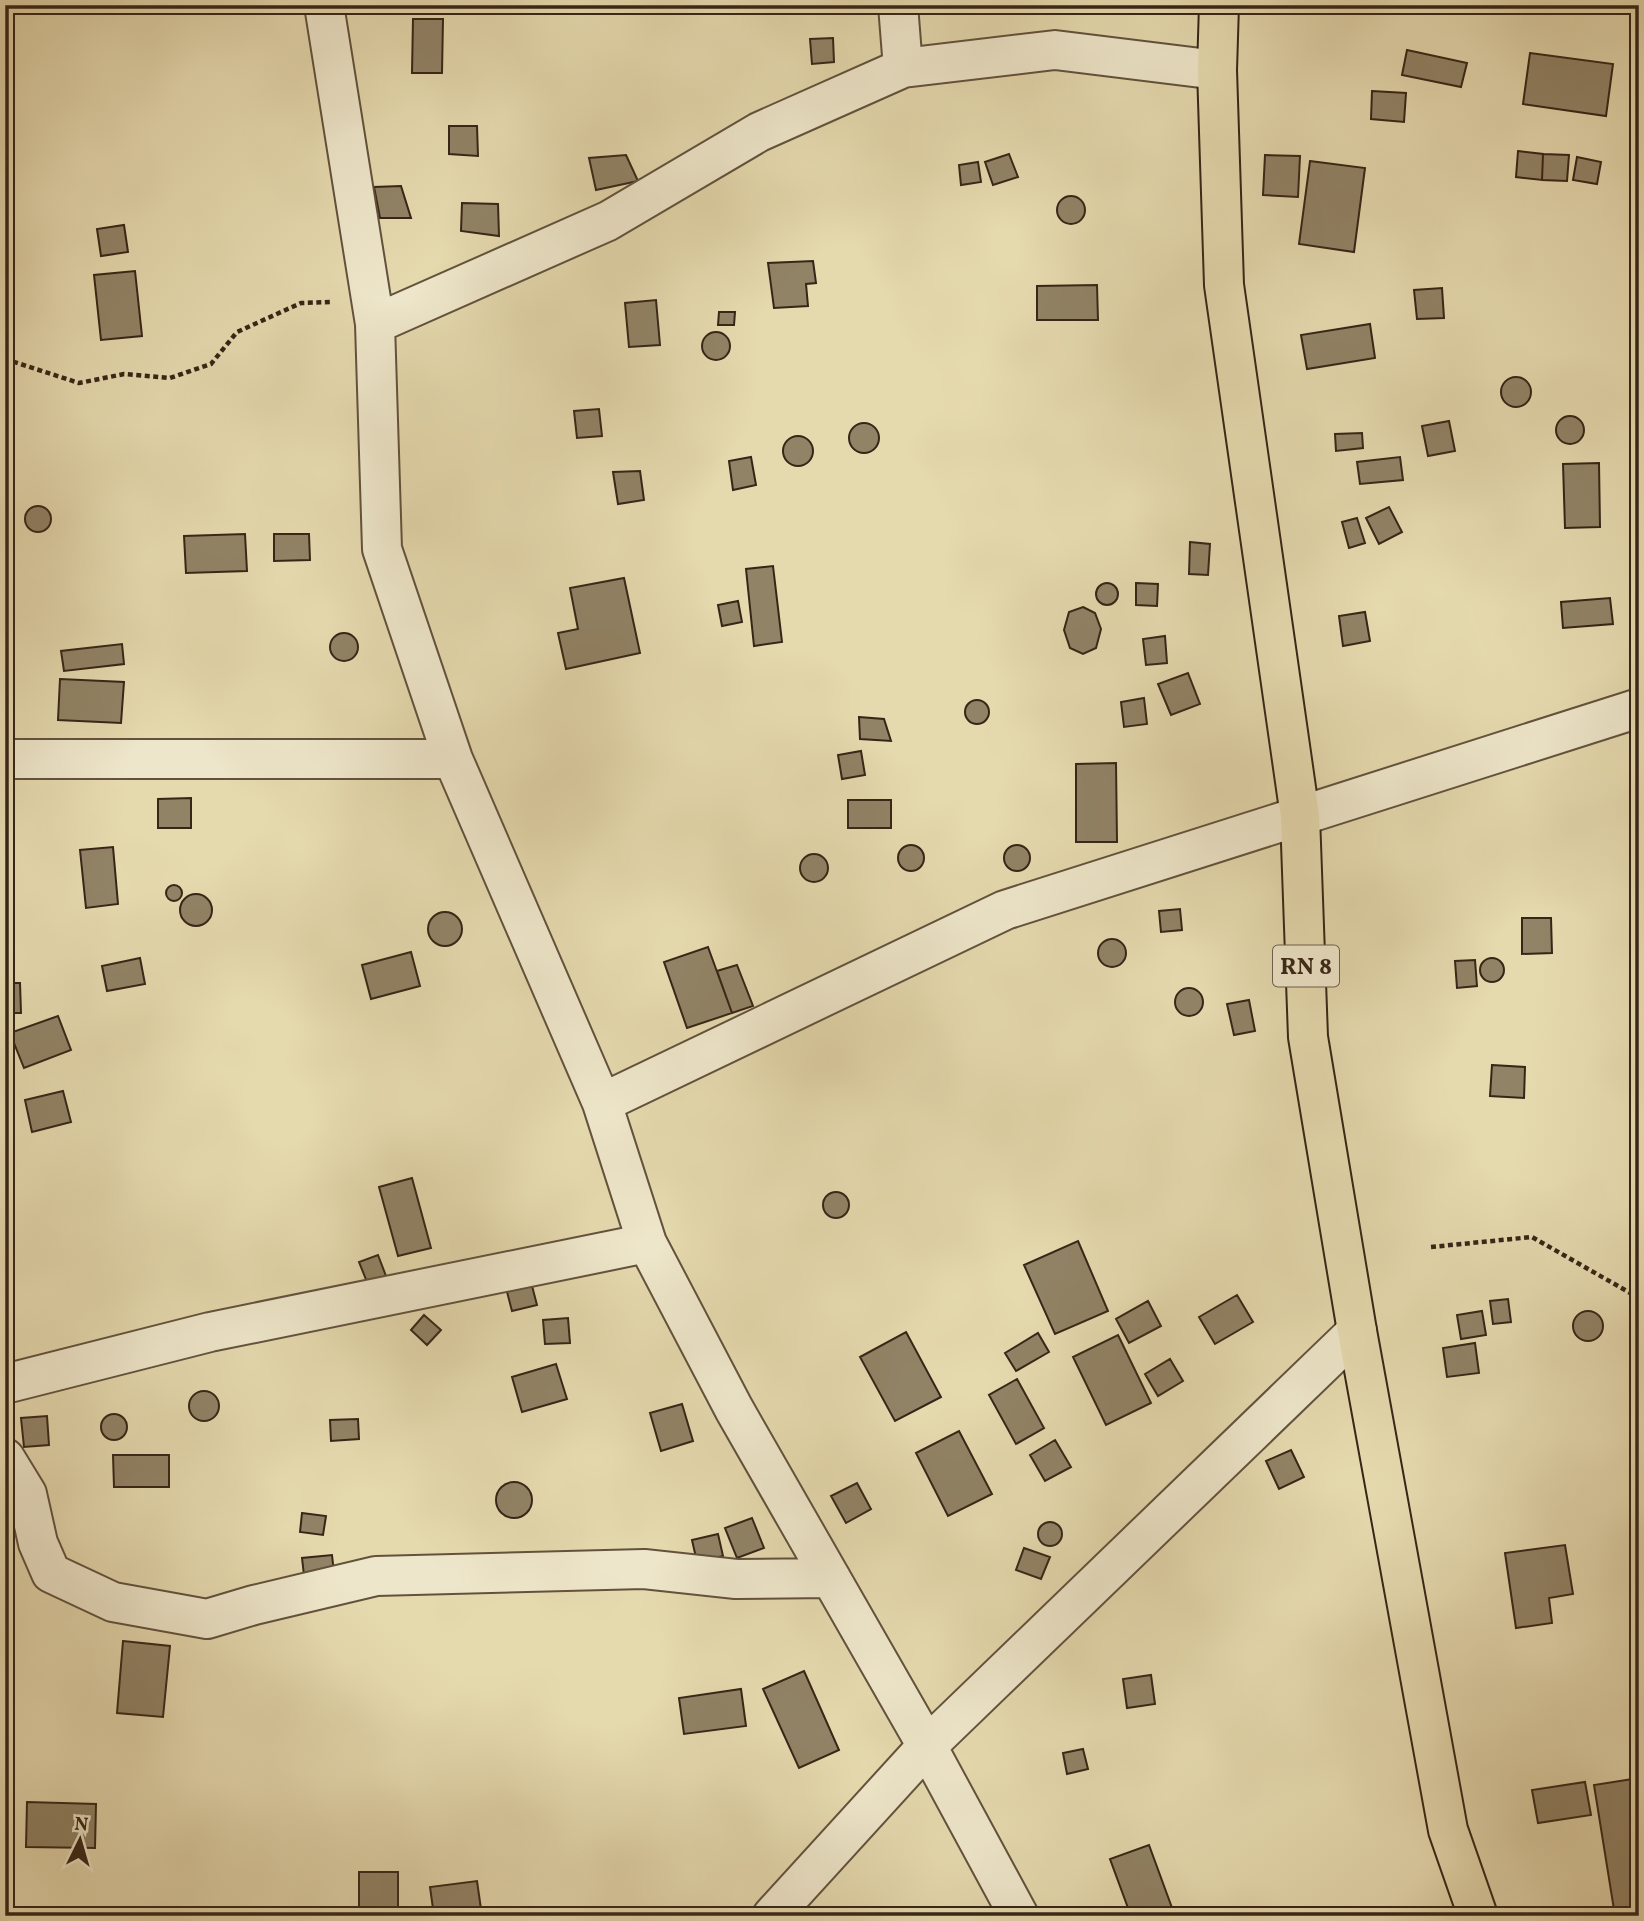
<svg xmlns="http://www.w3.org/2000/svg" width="1644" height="1921" font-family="Vollkorn,serif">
<rect width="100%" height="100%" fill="#e5d9ae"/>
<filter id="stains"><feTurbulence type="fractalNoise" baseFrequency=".00286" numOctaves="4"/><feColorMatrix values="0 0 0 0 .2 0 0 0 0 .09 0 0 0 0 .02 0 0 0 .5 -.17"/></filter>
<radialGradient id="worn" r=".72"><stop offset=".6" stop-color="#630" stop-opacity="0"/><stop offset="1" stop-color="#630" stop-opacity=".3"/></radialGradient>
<!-- building -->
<path fill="#918366" stroke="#372517" stroke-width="2" d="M413 19H443L442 73H412Z
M833 38 834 62 812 64 810 39Z
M1407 50 1467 63 1461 87 1402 75Z
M1530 53 1613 64 1606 116 1523 104Z
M1372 91 1406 93 1404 122 1371 119Z
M449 126H477L478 156 449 154Z
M1518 151 1543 154 1542 180 1516 177Z
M1009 154 1018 177 993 185 985 162Z
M1543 154 1569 155 1567 181 1542 180Z
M626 155 638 181 596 190 589 158Z
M1265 155 1300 156 1298 197 1263 195Z
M1577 157 1601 162 1597 184 1573 180Z
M1310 161 1365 168 1354 252 1299 244Z
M978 162 981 182 961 185 959 165Z
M401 186 411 218H380L374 187Z
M1057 210a14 14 0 1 1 28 0a14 14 0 1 1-28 0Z
M462 203 498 204 499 236 461 231Z
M124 225 128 252 101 256 97 229Z
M813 261 816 283 806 284 808 306 774 308 768 263Z
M135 271 142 336 101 340 94 275Z
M1097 285 1098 320H1037V286Z
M1442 288 1444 318 1417 319 1414 290Z
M1633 291 1639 292V323H1632Z
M656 300 660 345 629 347 625 303Z
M719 312H735L734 325H718Z
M1370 324 1375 358 1307 369 1301 335Z
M702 346a14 14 0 1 1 28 0a14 14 0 1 1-28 0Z
M1501 392a15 15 0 1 1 30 0a15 15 0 1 1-30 0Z
M599 409 602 436 577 438 574 411Z
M1556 430a14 14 0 1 1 28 0a14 14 0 1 1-28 0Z
M1449 421 1455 451 1428 456 1422 426Z
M849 438a15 15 0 1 1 30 0a15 15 0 1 1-30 0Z
M1362 433 1363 448 1336 451 1335 434Z
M783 451a15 15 0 1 1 30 0a15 15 0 1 1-30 0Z
M751 457 756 485 733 490 729 461Z
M1400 457 1403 480 1360 484 1357 462Z
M1599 463 1600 527 1565 528 1563 464Z
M640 471 644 500 618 504 613 472Z
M25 519a13 13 0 1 1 26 0a13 13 0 1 1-26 0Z
M1389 507 1402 532 1379 544 1366 518Z
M1357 518 1365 543 1349 548 1342 522Z
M245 534 247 571 186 573 184 536Z
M274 534H309L310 560 274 561Z
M1190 542 1210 544 1208 575 1189 574Z
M773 566 782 642 754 646 746 569Z
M624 578 640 653 566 669 558 633 578 629 570 588Z
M1096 594a11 11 0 1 1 22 0a11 11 0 1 1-22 0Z
M1136 583 1158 584 1157 606 1136 605Z
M1610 598 1613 624 1563 628 1561 602Z
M738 601 742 622 722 626 718 605Z
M1083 607 1095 613 1101 629 1096 648 1083 654 1070 648 1064 630 1069 612Z
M1365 612 1370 641 1343 646 1339 616Z
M330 647a14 14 0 1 1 28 0a14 14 0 1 1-28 0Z
M1165 636 1167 663 1146 665 1143 639Z
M122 644 124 664 64 671 61 651Z
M1188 673 1200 704 1171 715 1158 684Z
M60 679 124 682 121 723 58 720Z
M1144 698 1147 724 1124 727 1121 702Z
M965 712a12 12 0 1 1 24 0a12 12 0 1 1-24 0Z
M859 717 884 719 891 741 860 739Z
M861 751 865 775 842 779 838 755Z
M1116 763 1117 842H1076V764Z
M191 798V828H158V799Z
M848 800H891V828H848Z
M898 858a13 13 0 1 1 26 0a13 13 0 1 1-26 0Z
M1004 858a13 13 0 1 1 26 0a13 13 0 1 1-26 0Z
M113 847 118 904 86 908 80 850Z
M800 868a14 14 0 1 1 28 0a14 14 0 1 1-28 0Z
M166 893a8 8 0 1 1 16 0a8 8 0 1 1-16 0Z
M180 910a16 16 0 1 1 32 0a16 16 0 1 1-32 0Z
M1180 909 1182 930 1161 932 1159 911Z
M428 929a17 17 0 1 1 34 0a17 17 0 1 1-34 0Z
M1522 918H1551L1552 953 1522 954Z
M1098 953a14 14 0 1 1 28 0a14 14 0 1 1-28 0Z
M708 947 732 1013 687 1028 664 962Z
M411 952 420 986 371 999 362 965Z
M140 958 145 984 107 991 102 966Z
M1480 970a12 12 0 1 1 24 0a12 12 0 1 1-24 0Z
M1475 960 1477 986 1457 988 1455 961Z
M737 965 753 1006 732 1013 717 971Z
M5 983H20L21 1013H5Z
M1175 1002a14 14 0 1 1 28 0a14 14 0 1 1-28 0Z
M1249 1000 1255 1031 1234 1035 1227 1004Z
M58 1016 71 1050 24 1068 10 1033Z
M1492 1065 1525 1067 1524 1098 1490 1096Z
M63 1091 71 1122 32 1132 25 1100Z
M412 1178 431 1248 398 1256 379 1187Z
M823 1205a13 13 0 1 1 26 0a13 13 0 1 1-26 0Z
M1078 1241 1108 1311 1055 1334 1024 1265Z
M378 1255 386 1276 367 1282 359 1262Z
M531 1282 537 1305 512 1311 506 1288Z
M1237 1295 1253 1322 1215 1344 1199 1317Z
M1508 1299 1511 1322 1493 1324 1490 1301Z
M1148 1301 1161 1326 1129 1343 1116 1319Z
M1573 1326a15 15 0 1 1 30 0a15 15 0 1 1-30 0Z
M1482 1311 1486 1335 1461 1339 1457 1315Z
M424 1315 441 1330 427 1345 411 1330Z
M568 1318 570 1343 545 1344 543 1320Z
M906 1332 941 1397 895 1421 860 1357Z
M1038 1333 1049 1352 1016 1371 1005 1353Z
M1118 1335 1151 1403 1106 1425 1073 1357Z
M1475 1343 1479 1373 1447 1377 1443 1348Z
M1170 1359 1183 1381 1158 1396 1145 1374Z
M556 1364 567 1399 522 1412 512 1377Z
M1017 1379 1044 1428 1016 1444 989 1395Z
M189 1406a15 15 0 1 1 30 0a15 15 0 1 1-30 0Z
M682 1404 693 1441 661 1451 650 1413Z
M101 1427a13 13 0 1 1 26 0a13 13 0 1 1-26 0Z
M47 1416 49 1445 24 1447 21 1418Z
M358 1419 359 1439 331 1441 330 1420Z
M959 1431 992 1494 948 1516 916 1453Z
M1055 1440 1071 1467 1045 1481 1030 1455Z
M1291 1450 1304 1477 1279 1489 1266 1461Z
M113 1455H169V1487H114Z
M496 1500a18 18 0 1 1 36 0a18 18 0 1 1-36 0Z
M857 1483 871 1509 846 1523 831 1496Z
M302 1513 326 1516 323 1535 300 1532Z
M752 1518 764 1548 737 1558 725 1528Z
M1038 1534a12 12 0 1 1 24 0a12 12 0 1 1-24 0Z
M718 1534 723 1556 697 1562 692 1540Z
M1565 1545 1573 1594 1549 1598 1552 1623 1516 1628 1505 1553Z
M1024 1548 1050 1557 1041 1579 1016 1570Z
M332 1555 335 1582 305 1584 302 1558Z
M123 1641 170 1646 163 1717 117 1713Z
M804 1671 839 1750 799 1768 763 1689Z
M1151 1675 1155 1704 1127 1708 1123 1679Z
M741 1689 746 1726 684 1734 679 1698Z
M1083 1749 1088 1769 1067 1774 1063 1753Z
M1639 1778V1913L1615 1916 1594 1785Z
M1585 1782 1591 1815 1538 1823 1532 1790Z
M27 1802 96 1804 95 1848 26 1847Z
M1149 1845 1175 1916H1131L1110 1859Z
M359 1872H398V1916H359Z
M477 1881 482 1916H434L430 1887Z"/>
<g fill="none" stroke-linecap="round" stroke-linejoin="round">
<defs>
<path id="minor" d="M324 5 375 324 382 549 453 759 602 1103 647 1243 734 1409 927 1746 1019 1916
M898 5 903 68
M375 324 608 221 759 132 903 68 1055 50 1217 70
M5 759H453
M602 1103 1005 910 1639 708
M5 1384 210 1332 647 1243
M5 1458 27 1494 38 1543 51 1573 113 1602 207 1619 254 1605 376 1576 644 1569 736 1579 831 1578
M772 1916 927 1746 1357 1331"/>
<path id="major" d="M1219 5 1217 70 1224 285 1300 816 1308 1037 1357 1331 1448 1830 1478 1916"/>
</defs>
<!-- minor casing -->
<use href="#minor" stroke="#62523d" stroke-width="42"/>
<!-- major casing -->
<use href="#major" stroke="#372517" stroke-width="42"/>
<!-- path -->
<path stroke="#372517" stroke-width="4.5" stroke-dasharray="5 3.5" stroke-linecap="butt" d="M5 359 79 383 124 374 170 378 211 364 237 332 301 303 332 302
M1431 1247 1532 1237 1639 1298"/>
<!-- minor -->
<use href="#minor" stroke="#eee6ca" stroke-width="38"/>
<!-- major -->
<use href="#major" stroke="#e5d9ae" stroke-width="38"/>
</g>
<g text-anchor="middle" stroke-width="7" stroke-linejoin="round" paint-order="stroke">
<!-- shield labels -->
<rect fill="#eee6ca" stroke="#6e5f4d" stroke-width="2" x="1273" y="945.5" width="66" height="41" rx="5"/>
<g font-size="24" font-weight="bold" fill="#372517">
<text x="1306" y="974">RN 8</text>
</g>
</g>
<!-- margin -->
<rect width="1644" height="1921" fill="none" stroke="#e5d9ae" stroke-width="28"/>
<rect x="7" y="7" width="1630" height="1907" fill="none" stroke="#372517" stroke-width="3.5"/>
<rect x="14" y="14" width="1616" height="1893" fill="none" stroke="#372517" stroke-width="2"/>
<!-- north arrow -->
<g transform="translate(80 1840) rotate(5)" stroke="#eee6ca" stroke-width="5" paint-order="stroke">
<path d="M0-5L12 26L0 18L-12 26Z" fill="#372517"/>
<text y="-10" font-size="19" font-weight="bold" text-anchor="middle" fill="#372517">N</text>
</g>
<rect width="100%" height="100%" filter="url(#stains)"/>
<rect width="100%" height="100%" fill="url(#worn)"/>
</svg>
